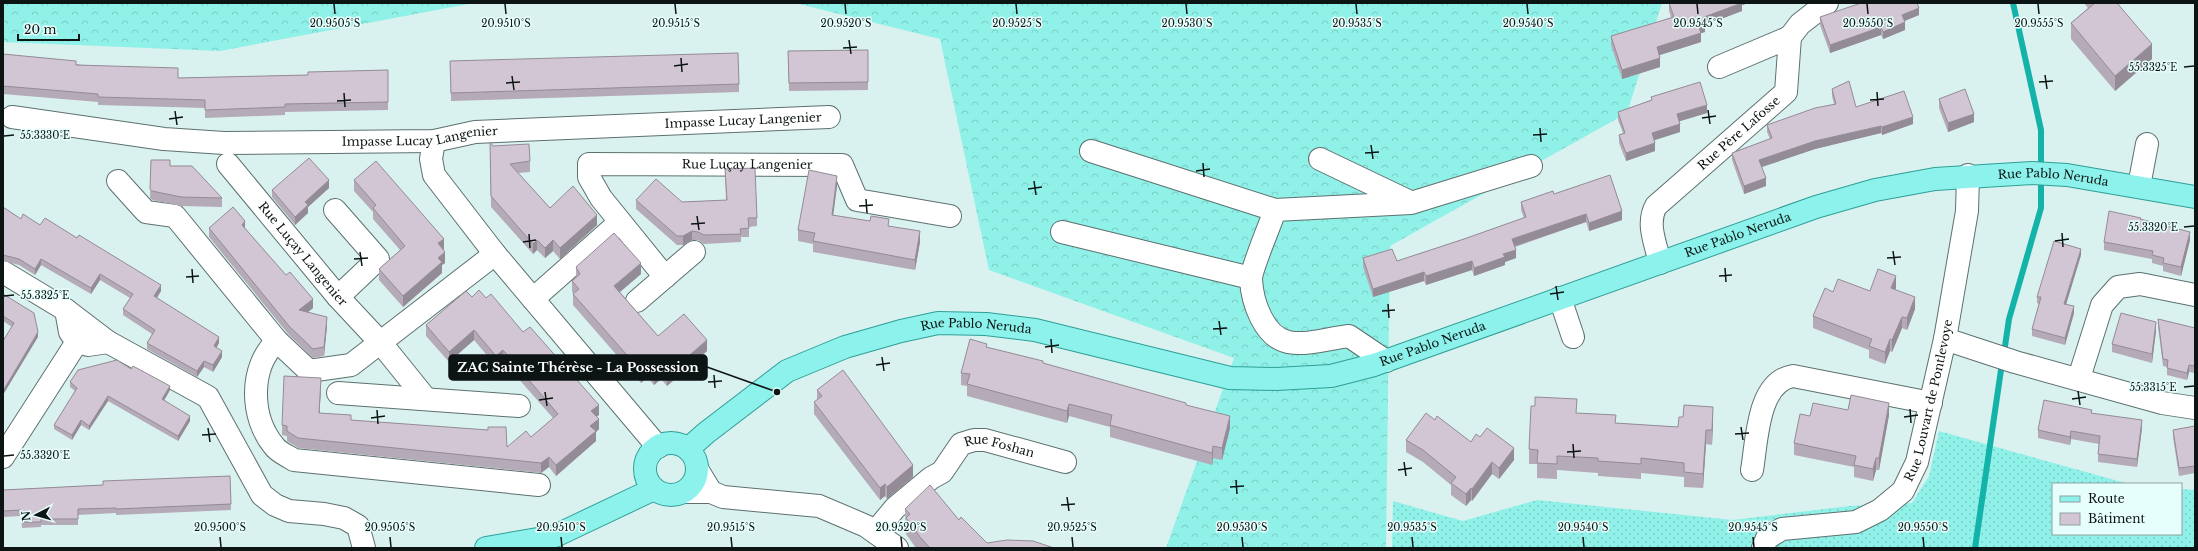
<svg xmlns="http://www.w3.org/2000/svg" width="2198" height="551" font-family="'Libre Baskerville',serif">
<defs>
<pattern id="grass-dots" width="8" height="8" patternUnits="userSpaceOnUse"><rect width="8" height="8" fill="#90f1e8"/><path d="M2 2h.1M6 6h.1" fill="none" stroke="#7bcec6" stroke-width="1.8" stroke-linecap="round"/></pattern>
<pattern id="forest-crowns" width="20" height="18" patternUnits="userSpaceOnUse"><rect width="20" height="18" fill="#90f1e8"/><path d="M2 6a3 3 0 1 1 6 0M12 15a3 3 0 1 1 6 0" fill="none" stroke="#7bcec6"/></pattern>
</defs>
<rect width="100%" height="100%" fill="#daf2ef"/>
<!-- grass -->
<path fill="url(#grass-dots)" d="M1939 431 2129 484H2053V534H2181V489L2195 490V548H1392L1393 501 1463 521 1537 500 1733 520 1849 506 1912 503 1929 476Z"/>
<!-- forest -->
<path fill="url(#forest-crowns)" d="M3 3H474L220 51 3 42Z
M795 3H1662L1627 113 1390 246 1386 548H1166L1234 358 989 270 940 39Z"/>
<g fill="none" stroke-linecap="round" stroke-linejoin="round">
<!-- stream -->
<path stroke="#14b3aa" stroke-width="6" d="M2004 353 2009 319 2041 208V130L2013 3
M1975 548 2002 363"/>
<defs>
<g id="minor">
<path d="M1790 37 1800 24 1827 3"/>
<path id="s1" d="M12 117 164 139 224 143 434 141 475 132 829 117"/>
<path d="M434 141 431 159 434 175 495 254 658 447"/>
<path d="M1091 151 1275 210"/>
<path d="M1320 159 1408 201"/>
<path id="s2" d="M228 164 338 297 380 342 426 399"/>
<path d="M118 181 146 212 175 216 277 341 309 371 351 365 495 254"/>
<path d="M2139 186 2147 144"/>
<path d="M335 210 378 259 338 297"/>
<path d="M1062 232 1251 278"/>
<path id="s3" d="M1660 263C1656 244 1646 224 1656 206L1786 92 1790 37 1719 67"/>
<path d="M3 272 66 310 70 332 77 342 88 345 108 342 208 397 262 495 275 505 289 511 324 514 344 518 358 526 364 548"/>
<path id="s4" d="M665 277 601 198 589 177V164L842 165 857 200 950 216"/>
<path d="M1560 298 1573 337"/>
<path d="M533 299 620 222"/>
<path d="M637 301 694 252"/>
<path d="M66 310 108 342"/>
<path d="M1945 339 2015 362 2162 403 2195 408"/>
<path d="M277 341C249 367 250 417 274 446 278 452 288 456 294 460L539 485"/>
<path d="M1386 361 1349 336C1330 338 1307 346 1288 342 1264 337 1252 302 1251 279 1251 269 1271 223 1275 210L1411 203 1531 166"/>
<path d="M2079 378 2102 305 2118 287 2140 284 2195 295"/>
<path d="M338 393 519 406"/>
<path d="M3 457 77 342"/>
<path d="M697 469 711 492"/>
<path d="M1752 470C1757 442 1757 382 1793 376L1931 403"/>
<path d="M684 492H711L723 497 819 506 866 526 897 548"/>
<path id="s5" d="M875 532 895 508 931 478 942 472 961 444 974 440H985L1065 462"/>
<path id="s6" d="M1763 548 1767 538 1782 529 1856 522 1880 510 1903 491 1917 462 1945 339 1967 211 1968 175"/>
</g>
<g id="major">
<circle cx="671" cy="469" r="26"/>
<path id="s7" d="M688 449 706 433 787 371 845 347 901 331 938 323 986 324 1035 330 1230 378 1276 379 1331 376 1374 365 1816 207 1875 190 1935 179 2032 173 2067 175 2195 197"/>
<path d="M486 548 555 536 654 489"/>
</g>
</defs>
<!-- minor casing -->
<use href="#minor" stroke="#5c716f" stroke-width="24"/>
<!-- major casing -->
<use href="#major" stroke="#2e9f97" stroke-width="24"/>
<!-- minor -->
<use href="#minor" stroke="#fff" stroke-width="22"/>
<!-- major -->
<use href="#major" stroke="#8cf2eb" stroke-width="22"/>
</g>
<!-- wall -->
<path fill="#b5aab7" d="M1669 3H1749L1742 5V11L1705 25V32L1701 33V42L1659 55 1660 67 1622 79 1611 45V36L1671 18 1669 10Z
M2084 3H2117L2152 59 2115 91 2071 39V23L2088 8Z
M1919 15 1904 21 1905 30 1883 39 1881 35 1830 53 1820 25V17Z
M868 50V90L789 91 788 51Z
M3 54 178 78 308 75 388 70V110L285 112V115L205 118V108L98 105V102L3 94Z
M450 61 739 84V92L451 101Z
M1832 89 1856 107 1913 124 1882 135 1881 133 1815 149 1761 167 1766 186 1744 194 1732 160V153L1770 139 1767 132V125L1834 104 1832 96Z
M1651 97 1707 113 1680 121V132L1654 140 1655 151 1626 161 1619 143V135L1623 133 1618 120V112L1651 100Z
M1939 99 1974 122 1948 132 1939 108Z
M490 153 530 161V172L518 173 550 208 597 225 560 259 553 251 545 258 537 250 533 254 491 207Z
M151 160 170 166 222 198V207L181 206 152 200 150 198Z
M725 169 757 218V226L749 227V237H741V242L704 244 698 240H692L683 245H677L636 209V200L682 202 726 200Z
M354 180 444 249 443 250 445 263 442 265V273L403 307 379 280V269L400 250 373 219V212L354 191Z
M837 186 833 215 889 226 920 242 915 270 813 252V244L798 241V230Z
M329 188 308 207V213L295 225 272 197V190Z
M1554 194 1622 220 1589 231 1586 222 1515 247 1516 258 1505 262V265L1474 276 1472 270 1426 285 1424 281 1373 297 1363 267V258L1397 261 1464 239 1524 218 1521 210V202Z
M3 207 21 219 40 225 161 291 157 298 219 343 216 348 222 357 213 372 204 367 197 377 147 349V343L152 334 123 315V309L130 298 100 280 91 294 41 265 35 275 19 265 3 261Z
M2141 220 2190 240 2181 276 2163 271V266L2152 263V259L2104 250V242Z
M209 228H245L313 308 308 312 327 326 324 356 313 358 289 335 209 237Z
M2081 255 2066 305 2074 313 2065 345 2032 336V329L2039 304 2037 303V297Z
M576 267 641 274 620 292 658 336 707 351 667 386 661 379 654 385 647 377 641 383 573 305V293L572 292V281L576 278Z
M1896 288 1895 290 1915 309 1907 330 1902 328 1892 352 1890 351 1885 364 1869 358V350L1813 328V316L1833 292 1870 291Z
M3 294 38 337 12 327 3 321Z
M472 297 486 298 523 332 599 415 597 416 599 429 596 432V441L556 476 549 467 541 473 298 448 287 441V436L282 435V425L321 388 319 413 351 420 507 447 531 437 553 418 503 361 496 366 474 340 449 362 426 336V325Z
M2158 319 2195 328V373L2189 372 2187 380 2167 375V367L2163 366 2158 326Z
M2156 331 2152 363 2112 352V344Z
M987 347 1186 406 1230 428 1222 460 1213 458 1212 465 1110 437V427L1069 416 1067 423 967 396V386L961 385V373Z
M131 369 170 390 164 400 190 421 178 441 108 401 89 430 81 425 72 440 54 429V425L75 391 70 387V382Z
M817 390 913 477 887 499 885 496 880 500 814 414V402L817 400Z
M1848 410 1889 415 1879 470H1876L1873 481 1854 477V467L1794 455V443Z
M1577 413 1616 423 1678 427 1713 422 1712 445 1706 444 1703 488 1684 487V477L1641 473V479L1598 476V473L1557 470V479L1537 478V464H1529V449Z
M2092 413 2142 428 2137 467 2098 462V454L2099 444 2071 439 2070 445 2038 438V430Z
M1435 420 1471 442 1480 437 1514 460 1499 479 1492 474 1472 501 1471 500 1466 506 1451 495V485L1423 462 1406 452V440Z
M2195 426V473L2179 476 2173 437V430Z
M230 476 231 510 116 515V513L78 515V525H41V527L22 528 21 516 3 517V490L103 485Z
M905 509 959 520 987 543 1054 548H916L906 534Z"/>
<!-- shaded-wall -->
<path fill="#938b95" d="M1740 3H1749L1742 5V11L1705 25V32L1698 34V25L1704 17Z
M1919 8V15L1902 22V15Z
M1905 22V30L1883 39V32Z
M1881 27V35L1830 53V45Z
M1701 33V42L1657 56V47Z
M2152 44V59L2115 91V76Z
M1660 58V67L1622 79V70Z
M1707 105V113L1677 122V114Z
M1974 114V122L1948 132V123Z
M1913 117V124L1882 135V127Z
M1680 124V132L1652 141V133Z
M1881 126V133L1815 149 1759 168V160L1815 141Z
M1655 143V151L1626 161V153Z
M837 176V186L832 225V215Z
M1766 178V186L1744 194V186Z
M329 180V188L308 207V213L295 225V217L305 202Z
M1622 211V220L1589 231V223Z
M1586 214V222L1512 247V239Z
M597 215V225L560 259V248Z
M245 221V230L242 225Z
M692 231V240L683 245V236Z
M920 231V242L915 270V260Z
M2190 232V240L2181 276V267Z
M444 239V249L438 254V243Z
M537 240V250L533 254V244Z
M553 240V251L545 258V248Z
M2081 249V255L2064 311V304Z
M1516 250V258L1505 262V265L1474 276V268L1503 254Z
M445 252V263L442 265V273L403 307V296L438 258Z
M41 259V265L35 275V269Z
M1472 261V270L1426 285V276Z
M641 263V274L614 297V286Z
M1424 272V281L1373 297V289Z
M100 274V280L91 294V288Z
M1896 276V288L1891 300V288Z
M161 285V291L154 302V296Z
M1915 297V309L1907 330V318Z
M313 299V308L299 319V310Z
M2074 306V313L2065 345V338Z
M327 317V326L324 356V347Z
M1902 317V328L1892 352V340Z
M2156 322V331L2152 363V354Z
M474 330V340L449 362V352Z
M38 332V337L3 395V391Z
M219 337V343L214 352V346Z
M1890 339V351L1885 364V352Z
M707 340V351L667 386V375Z
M503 350V361L496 366V356Z
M222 351V357L213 372V365Z
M204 361V367L197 377V371Z
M2189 365V372L2187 380V373Z
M647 366V377L641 383V371Z
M661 368V379L654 385V374Z
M321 378V388L319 423V413Z
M170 386V390L162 404V399Z
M108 396V401L89 430V426Z
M1889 403V415L1879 470V458Z
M1069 404V416L1067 423V411Z
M599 405V415L591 421V411Z
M1713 407V422L1712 445V430Z
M190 416V421L178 441V436Z
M1230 416V428L1222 460V448Z
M599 419V429L596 432V441L556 476V465L590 426Z
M81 420V425L72 440V435Z
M2142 420V428L2137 467V459Z
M1706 430V444L1703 488V474Z
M2071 431V439L2070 445V437Z
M1213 446V458L1212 465V453Z
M1514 448V460L1499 479V468Z
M549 457V467L541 473V463Z
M1876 458V470L1873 481V469Z
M1492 462V474L1472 501V489Z
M913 465V477L887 499V487Z
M885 484V496L880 500V488Z
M1471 488V500L1466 506V494Z"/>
<!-- building -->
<path fill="#d2c6d5" stroke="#938b95" d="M1669 3H1742L1704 17 1705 23 1698 25 1701 33 1657 47 1660 58 1622 70 1611 36 1674 17Z
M1861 3H1917L1919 8 1902 15 1905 22 1883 32 1881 27 1830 45 1820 17Z
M2095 3H2117L2152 44 2115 76 2071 23Z
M868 50V82L789 83 788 51Z
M738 53 739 84 451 93 450 61Z
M3 54 76 61V65L178 68V78L308 75V72L388 70V102L285 104V107L205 110V100L98 97V94L3 86Z
M1849 81 1856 107 1904 91 1913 117 1882 127 1881 126 1815 141 1759 160 1766 178 1744 186 1732 153 1772 138 1767 125 1815 108 1836 104 1832 89Z
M1700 82 1707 105 1677 114 1680 124 1652 133 1655 143 1626 153 1619 135 1625 133 1618 112 1652 100 1651 97Z
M1965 89 1974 114 1948 123 1939 99Z
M490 142 493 146 529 144 530 161 510 164 550 208 573 186 597 215 560 248 553 240 545 248 537 240 533 244 491 196Z
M309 158 329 180 305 202 308 205 295 217 272 190Z
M151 160H170V166H192L222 198 181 197 152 191 150 189Z
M376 161 444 239 438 243 445 252 438 258 442 262 403 296 379 269 405 246 373 208 376 205 354 180Z
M755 168 757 218H748L749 228 740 229 741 234 704 235 698 232 692 231 683 236H677L636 200 656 179 682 202 727 200 725 169Z
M809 170 837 176 832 215 870 221 871 216 889 219 888 226 920 231 915 260 813 241 815 233 798 230Z
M1610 175 1622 211 1589 223 1586 214 1512 239 1516 250 1503 254 1505 257 1474 268 1472 261 1426 276 1424 272 1373 289 1363 258 1392 249 1397 261 1464 239 1526 217 1521 202 1553 191 1554 194Z
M3 207 21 219 23 214 40 225 45 218 77 238 79 235 161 285 154 296 219 337 214 346 222 351 213 365 204 361 197 371 147 343 155 330 123 309 133 294 100 274 91 288 41 259 35 269 19 259 3 255V246L4 244H3Z
M233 207 245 221 242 225 286 275 290 272 313 299 299 310 327 317 324 347 313 349 289 326 209 228Z
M2109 211 2141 218 2140 219 2190 232 2181 267 2163 263 2164 258 2152 255 2153 251 2104 242Z
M614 233 641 263 614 286 658 336 684 314 707 340 667 375 661 368 654 374 647 366 641 371 573 294 579 289 572 281 580 274 576 267Z
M2054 241 2081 249 2064 304 2074 306 2065 338 2032 329 2041 297H2037Z
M1878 269 1896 276 1891 288 1915 297 1907 318 1902 317 1892 340 1890 339 1885 352 1869 346 1872 339 1813 316 1825 288 1833 292 1838 279 1870 291Z
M479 290 486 298 491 294 523 332 530 327 599 405 591 411 599 419 590 426 596 431 556 465 549 457 541 463 298 438 287 431V426L282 425 284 376 321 378 319 413 351 415V420L488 430V427H506L507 447 526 431 531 437 558 414 503 350 496 356 474 330 449 352 426 325 466 291 472 297Z
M3 294 34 313 38 332 3 391V341L14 323 3 316Z
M2121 313 2156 322 2152 354 2112 344Z
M2158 319 2195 328V366L2189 365 2187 373 2167 368 2168 360 2163 359Z
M970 339 987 344 986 347 1043 361V363L1186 403V405L1230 416 1222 448 1213 446 1212 453 1110 425 1112 415 1069 404 1067 411 967 384 970 374 961 373Z
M117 360 131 369 133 366 170 386 162 399 190 416 178 436 108 396 89 426 81 420 72 435 54 425 77 388 70 382 78 370Z
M843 370 913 465 887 487 885 484 880 488 814 402 822 396 817 390Z
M1851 395 1889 403 1879 458H1876L1873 469 1854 465 1856 456 1794 443 1800 414 1810 416 1813 403 1848 410Z
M1535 397 1577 399 1576 413 1616 415 1615 423 1678 427 1679 417H1683L1684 405 1713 407 1712 430H1706L1703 474 1684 472V463L1641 458V464L1598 461V458L1557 456V464L1537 463 1538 450 1529 449 1531 406H1535Z
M2044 400 2092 410 2091 413 2142 420 2137 459 2098 454 2100 436 2071 431 2070 437 2038 430Z
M1426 413 1435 420 1437 416 1471 442 1476 434 1480 437 1487 428 1514 448 1499 468 1492 462 1472 489 1471 488 1466 494 1451 483 1456 477 1423 450 1406 440Z
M2195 426V466L2179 468 2173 430Z
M230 476 231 504 116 509V508L78 509V519H41V522H22L21 510 3 511V490L103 485V481Z
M930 485 959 520 961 517 987 543 1007 540 1033 541 1054 548H930L920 537 906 518 910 514 905 509Z"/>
<!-- ticks -->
<path fill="none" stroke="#0d1514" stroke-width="1.5" d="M334 4 335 14M505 4 506 14M675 4 676 14M845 4 846 14M1016 4 1017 14M1186 4 1187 14M1356 4 1357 14M1527 4 1528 14M1697 4 1698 14M1867 4 1868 14M2038 4 2039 14M849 40 851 54M843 48 857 47M681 58 682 72M674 66 688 64M2184 67 2194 66M2045 75 2047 89M512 76 514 90M2039 82 2053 81M506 83 520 82M1877 92 1878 106M344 93 345 107M1870 100 1884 99M337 101 351 100M1708 110 1710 124M175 111 177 125M1702 118 1716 116M169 119 183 117M1540 128 1541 142M1533 135 1547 134M4 136 14 135M1371 145 1373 159M1365 153 1379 152M1203 163 1204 177M1196 171 1210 169M1034 181 1036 195M1028 189 1042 187M866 199 867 213M859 206 873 205M697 216 699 230M691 224 705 223M2184 227 2194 226M2062 233 2063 247M529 234 530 248M2055 241 2069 239M523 242 536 240M1893 251 1895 265M360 252 362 266M1887 258 1901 257M354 259 368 258M1725 268 1726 282M192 269 193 283M1719 276 1732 275M186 277 199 276M1556 286 1558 300M1550 294 1564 292M4 296 14 295M1388 304 1389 318M1382 311 1395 310M1219 321 1221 335M1213 329 1227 328M1051 339 1052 353M1045 347 1059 345M882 357 884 371M876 365 890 363M714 375 715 388M708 382 722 381M2184 387 2194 386M2078 391 2080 405M545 392 547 406M2072 399 2086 397M539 400 553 398M1910 409 1911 423M377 410 378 424M1904 417 1918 415M371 418 385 416M1741 427 1743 440M208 428 210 442M1735 434 1749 433M202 435 216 434M1573 444 1574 458M1567 452 1581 451M4 456 14 455M1404 462 1406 476M1398 470 1412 468M1236 480 1237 494M1230 487 1244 486M1067 497 1069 511M1061 505 1075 504M220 537 221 547M390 537 391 547M561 537 562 547M731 537 732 547M901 537 902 547M1072 537 1073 547M1242 537 1243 547M1412 537 1413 547M1583 537 1584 547M1753 537 1754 547M1923 537 1924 547"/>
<g text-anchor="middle" stroke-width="3" stroke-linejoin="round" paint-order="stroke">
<!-- street labels -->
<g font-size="12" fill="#0d1514" stroke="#e7fffc">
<text dy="4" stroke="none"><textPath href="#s1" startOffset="734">Impasse Lucay Langenier</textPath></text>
<text dy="4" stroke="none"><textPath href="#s3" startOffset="169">Rue Père Lafosse</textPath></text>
<text dy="4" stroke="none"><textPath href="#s1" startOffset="410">Impasse Lucay Langenier</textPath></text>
<text dy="4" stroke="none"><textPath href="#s4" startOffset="297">Rue Luçay Langenier</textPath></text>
<text dy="4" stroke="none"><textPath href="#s7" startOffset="1439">Rue Pablo Neruda</textPath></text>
<text dy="4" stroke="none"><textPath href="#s7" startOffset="1115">Rue Pablo Neruda</textPath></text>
<text dy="4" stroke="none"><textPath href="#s2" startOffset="117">Rue Luçay Langenier</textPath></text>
<text dy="4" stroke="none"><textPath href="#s7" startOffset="323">Rue Pablo Neruda</textPath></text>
<text dy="4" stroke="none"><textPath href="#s7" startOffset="791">Rue Pablo Neruda</textPath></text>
<text dy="4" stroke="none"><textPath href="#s6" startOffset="254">Rue Louvart de Pontlevoye</textPath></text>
<text dy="4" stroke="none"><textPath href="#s5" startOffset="164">Rue Foshan</textPath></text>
</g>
</g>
<g font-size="10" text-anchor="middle" fill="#0d1514" stroke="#e7fffc" stroke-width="3" stroke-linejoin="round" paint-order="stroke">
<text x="335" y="27">20.9505°S</text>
<text x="506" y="27">20.9510°S</text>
<text x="676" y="27">20.9515°S</text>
<text x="846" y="27">20.9520°S</text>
<text x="1017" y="27">20.9525°S</text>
<text x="1187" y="27">20.9530°S</text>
<text x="1357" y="27">20.9535°S</text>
<text x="1528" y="27">20.9540°S</text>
<text x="1698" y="27">20.9545°S</text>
<text x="1868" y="27">20.9550°S</text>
<text x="2039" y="27">20.9555°S</text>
<text x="2153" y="71">55.3325°E</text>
<text x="45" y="139">55.3330°E</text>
<text x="2153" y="231">55.3320°E</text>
<text x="45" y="299">55.3325°E</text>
<text x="2153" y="391">55.3315°E</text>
<text x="45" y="459">55.3320°E</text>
<text x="220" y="531">20.9500°S</text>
<text x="390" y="531">20.9505°S</text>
<text x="561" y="531">20.9510°S</text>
<text x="731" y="531">20.9515°S</text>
<text x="901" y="531">20.9520°S</text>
<text x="1072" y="531">20.9525°S</text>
<text x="1242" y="531">20.9530°S</text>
<text x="1412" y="531">20.9535°S</text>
<text x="1583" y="531">20.9540°S</text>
<text x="1753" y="531">20.9545°S</text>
<text x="1923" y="531">20.9550°S</text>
</g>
<!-- callouts -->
<path fill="none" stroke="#0d1514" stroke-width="1.5" d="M777 392L707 367"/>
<circle fill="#0d1514" stroke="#e7fffc" stroke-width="1.5" cx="777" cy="392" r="4"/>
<rect fill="#0d1514" stroke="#0d1514" stroke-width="1.5" x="449" y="355" width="258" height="25" rx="4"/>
<g font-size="13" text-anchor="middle" font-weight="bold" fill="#fff">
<text x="578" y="372">ZAC Sainte Thérèse - La Possession</text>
</g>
<!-- border -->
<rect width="2198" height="551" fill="none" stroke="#0d1514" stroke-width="8"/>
<!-- legend -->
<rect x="2052" y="483" width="130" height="52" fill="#e7fffc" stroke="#90a19f"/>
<rect x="2060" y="496" width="20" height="6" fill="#8cf2eb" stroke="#90a19f"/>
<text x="2088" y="503" font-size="12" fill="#0d1514">Route</text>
<rect x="2060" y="513" width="20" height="12" fill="#d2c6d5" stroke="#90a19f"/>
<text x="2088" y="523" font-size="12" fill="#0d1514">Bâtiment</text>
<!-- north arrow -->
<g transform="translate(36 515) rotate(264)" stroke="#e7fffc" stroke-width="3" paint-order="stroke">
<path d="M0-3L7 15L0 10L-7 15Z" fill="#0d1514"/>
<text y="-6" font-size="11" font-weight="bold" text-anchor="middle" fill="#0d1514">N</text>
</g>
<!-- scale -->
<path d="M18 34v6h61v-6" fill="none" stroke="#0d1514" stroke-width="2"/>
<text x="24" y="34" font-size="12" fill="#0d1514" stroke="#e7fffc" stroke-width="3" paint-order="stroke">20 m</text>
</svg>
